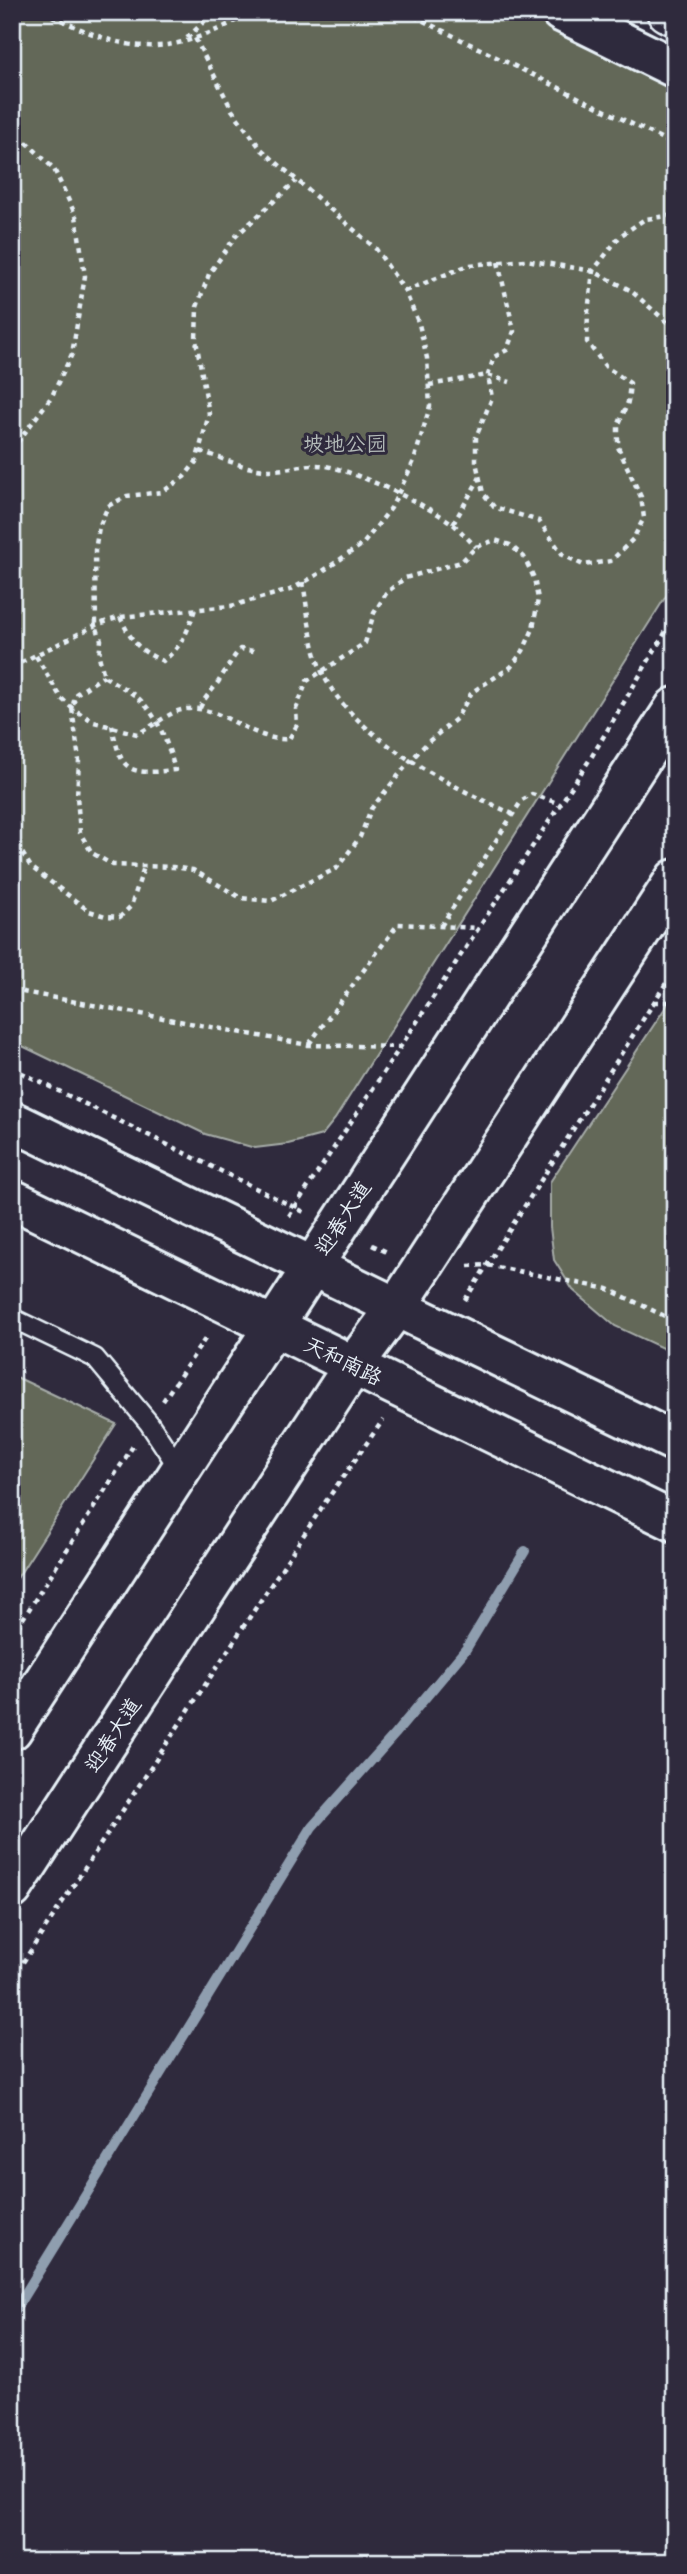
<svg xmlns="http://www.w3.org/2000/svg" width="687" height="2574" font-family="Delius,'LXGW WenKai TC',sans-serif">
<rect width="100%" height="100%" fill="#2f2a3d"/>
<filter id="ink" filterUnits="userSpaceOnUse"><feTurbulence type="fractalNoise" baseFrequency=".0143" numOctaves="2"/><feDisplacementMap in="SourceGraphic" scale="14" xChannelSelector="R" yChannelSelector="G"/><feConvolveMatrix kernelMatrix="1 2 1 2 8 2 1 2 1" color-interpolation-filters="sRGB"/></filter>
<g filter="url(#ink)">
<!-- green -->
<path fill="#636759" stroke="#a6aca8" stroke-width="2" d="M12 12H523L675 86V582L335 1119 322 1135 288 1144 255 1148 205 1134 12 1041Z
M675 993V1354L615 1326 573 1290 554 1260 550 1227V1182Z
M12 1375 116 1424 12 1586Z"/>
<g fill="none" stroke-linecap="round" stroke-linejoin="round">
<!-- stream -->
<path stroke="#8f9eaf" stroke-width="10" d="M12 2315 312 1827 395 1734 466 1649 525 1551"/>
<defs>
<path id="lane" d="M12 1318 95 1358 149 1423 180 1470"/>
<path id="secondary" d="M561 12 675 68
M667 12 675 16
M12 1121 675 1442
M12 1199 675 1522
M12 1730 675 707
M12 1889 353 1366 396 1308 675 879"/>
</defs>
<!-- lane casing -->
<use href="#lane" stroke="#e8f1f8" stroke-width="23"/>
<!-- secondary casing -->
<use href="#secondary" stroke="#e8f1f8" stroke-width="44"/>
<!-- path -->
<path stroke="#e8f1f8" stroke-width="4.5" stroke-dasharray="5 5" stroke-linecap="butt" d="M43 12C75 26 109 45 145 46 182 48 220 30 252 12
M405 12 675 145
M187 38 214 12
M12 128 54 169 76 216 85 276 72 354 52 396 12 450
M498 262 514 331 507 350 494 357 488 375 492 398 476 437V462L483 493 494 507 539 521 563 555 583 565 611 561 633 539 644 518 641 497 618 447V426L628 402 630 383 606 367 587 342 588 312 593 271 620 236 645 219 675 215
M405 291 469 265 526 260 593 271 630 290 675 329
M429 385 488 375 510 382
M200 451C222 458 249 471 272 470 291 470 307 462 326 466 353 470 431 507 453 524 461 531 468 539 476 547
M453 524 479 479
M303 582C308 611 310 645 322 672 352 737 450 786 513 814
M120 617C132 641 137 650 163 661 183 645 187 633 195 609
M36 656 61 698 72 708 94 722 137 734C150 728 162 718 175 712 216 696 249 743 289 739L297 725 296 709 307 681 365 643 374 613 387 592 405 578 461 562 476 547 495 540 510 545 524 557 534 578 538 599 533 629 523 651 511 667 472 692 456 719 428 742 411 760 371 809 360 837 337 868 271 901 241 898 193 870 173 867 113 865 92 853 80 833 77 796 79 760 72 708 76 694 104 676
M12 667 96 625 120 617 231 606 290 590 317 575 363 544 391 508 414 461 430 406 427 358 419 324 405 291 376 249 261 149 232 110 195 38
M200 708C206 694 214 690 220 679 227 668 232 659 240 649L254 651
M112 725C121 773 128 775 175 770 168 744 158 715 137 697 127 689 114 683 104 676L99 656 101 640 96 625 95 550 99 527 108 506 127 496 162 492 184 477 196 462 209 414 196 340 197 307 209 274 236 236 296 181
M12 836 31 867 89 911 105 916 120 917 131 906 144 867
M441 926 522 800 532 794 560 804
M12 990 308 1045 400 1047
M654 1002H675
M309 1044 398 924 478 928
M12 1068 304 1212
M289 1216 592 756 675 616
M372 1245 389 1253
M468 1266 487 1265 608 1289 675 1321
M465 1300 675 969
M163 1401 207 1336
M12 1636 133 1446
M12 1979 324 1504 383 1420"/>
<!-- lane -->
<use href="#lane" stroke="#2f2a3d" stroke-width="18"/>
<!-- secondary -->
<use href="#secondary" stroke="#2f2a3d" stroke-width="38"/>
</g>
</g>
<g text-anchor="middle" stroke-width="6" stroke-linejoin="round" paint-order="stroke">
<!-- park labels -->
<g font-size="21" fill="#b3bab8" stroke="#2f2a3d">
<text x="345" y="451">坡地公园</text>
</g>
<!-- street labels -->
<g font-size="21" fill="#e8f1f8" stroke="#2f2a3d">
<text transform="translate(343 1218) rotate(-57)" y="7">迎春大道</text>
<text transform="translate(343 1361) rotate(26)" y="7">天和南路</text>
<text transform="translate(113 1735) rotate(-57)" y="7">迎春大道</text>
</g>
</g>
<!-- margin -->
<rect width="687" height="2574" fill="none" stroke="#2f2a3d" stroke-width="42"/>
<rect x="21" y="21" width="645" height="2532" fill="none" stroke="#e8f1f8" stroke-width="2.5" filter="url(#ink)"/>
</svg>
